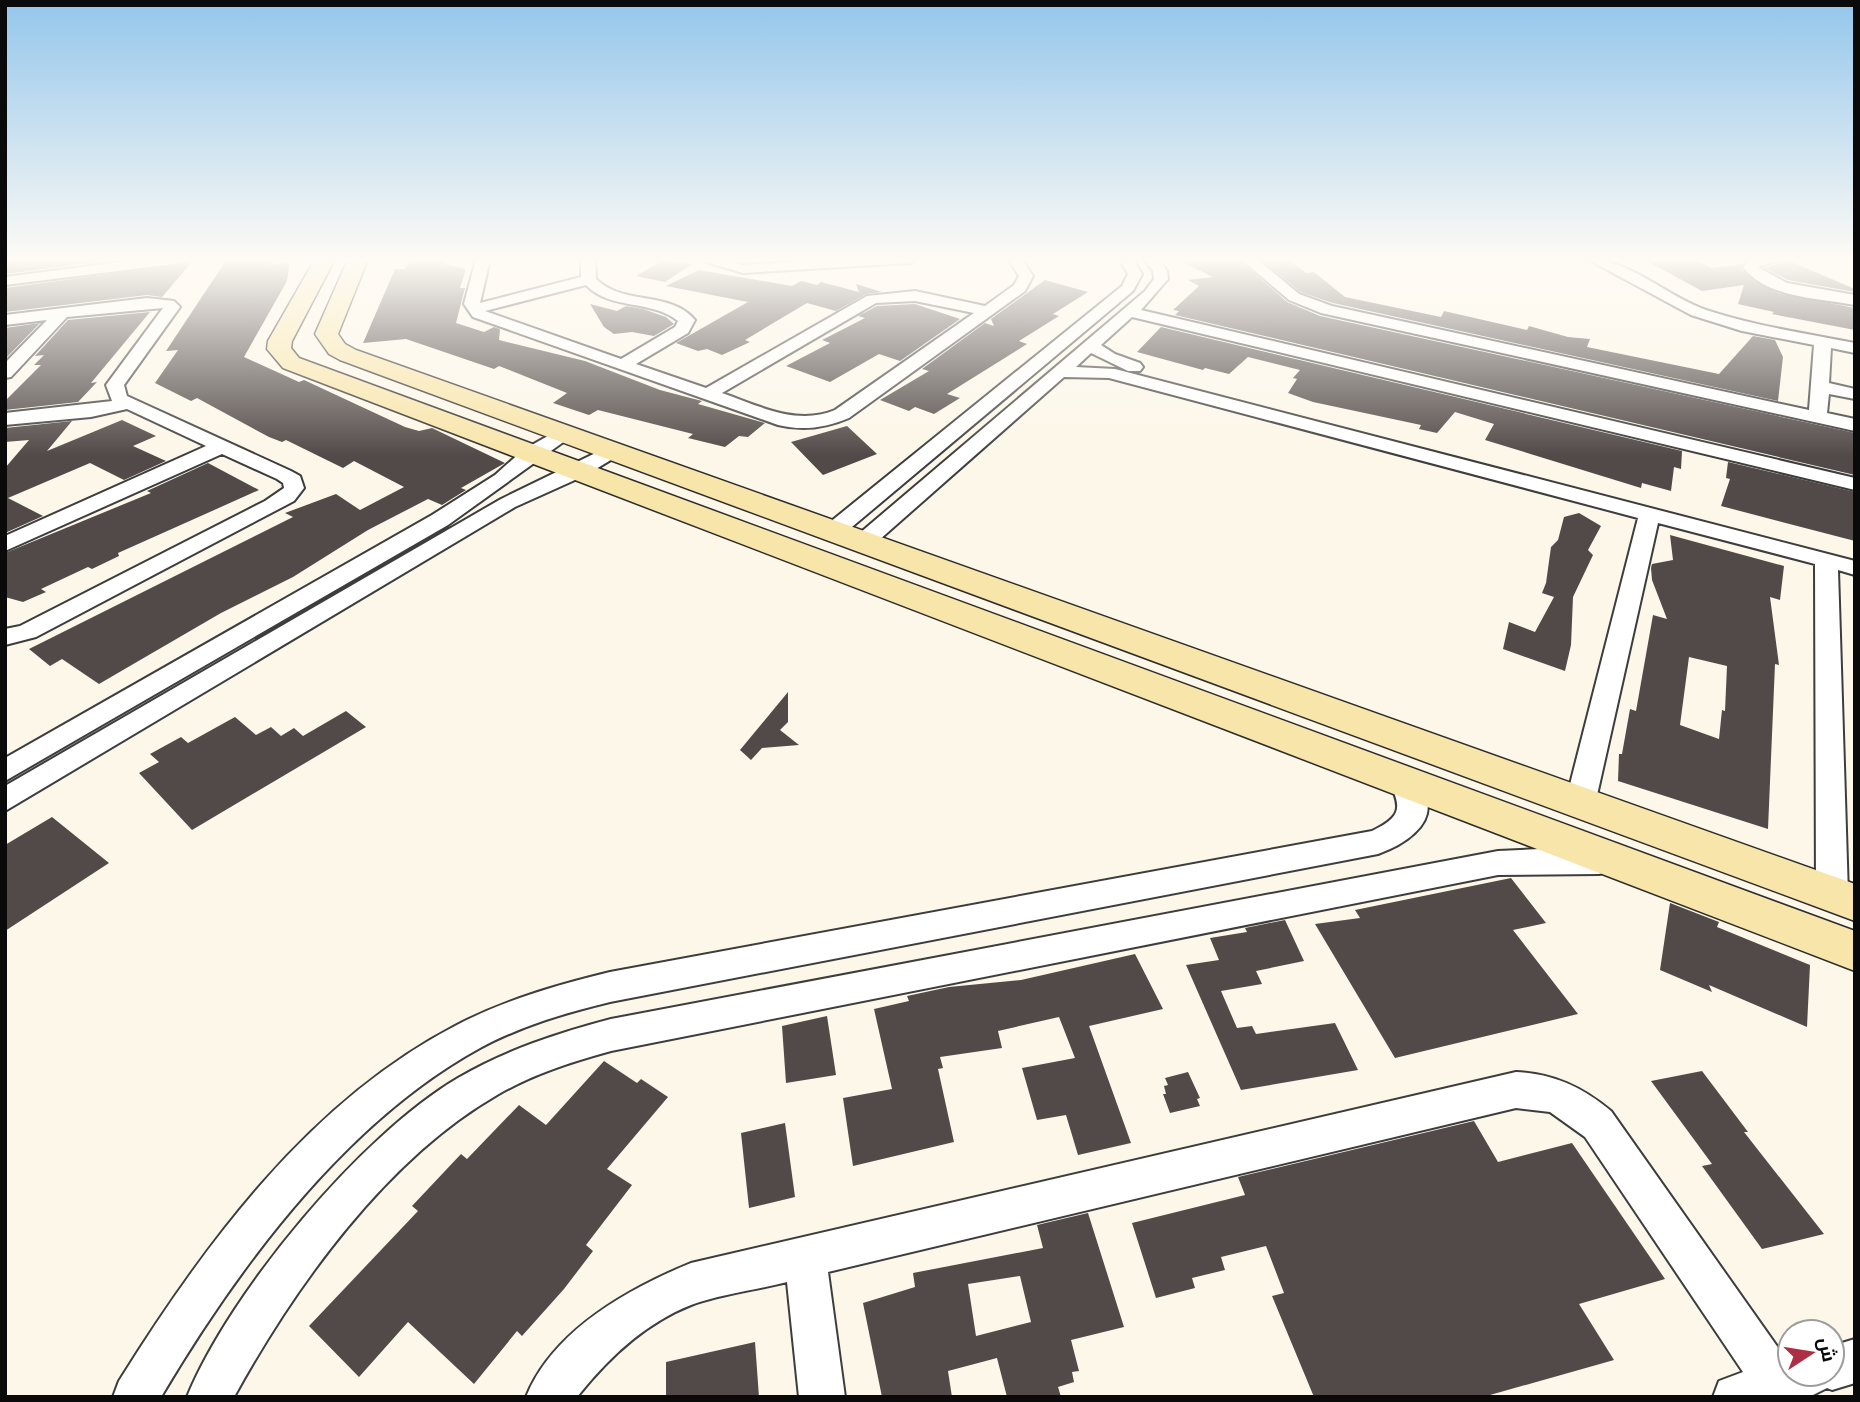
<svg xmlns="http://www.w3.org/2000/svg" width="1860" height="1402" font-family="'Times New Roman',Cairo,serif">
<rect width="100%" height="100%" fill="#fdf7e9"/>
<!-- building -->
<path fill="#524a48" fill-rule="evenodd" d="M98 259 97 262 5 274 9 260Z
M227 259H272L271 265 290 262 287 281 244 357 299 382 304 380 405 427 419 431 432 428 505 463 461 488 466 490 442 505 428 499 368 530 293 577 221 613 99 684 62 659 50 666 29 649 293 517 285 513 336 494 360 510 404 487 354 461 343 468 286 440 282 442 269 437 197 398 191 401 155 383 178 350 166 351Z
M411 259H447L446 264 466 269 460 288H465L456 323 484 332 494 327 500 329 499 340 585 361 660 390 702 401 698 404 765 423 748 437 739 436 725 447 688 438 693 434 598 410 589 415 553 403 567 393 499 366 494 369 406 339 363 343 395 269H405Z
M664 259 692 264 665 282 636 276Z
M1176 259H1238L1287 302 1320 316 1855 433V475L1175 315 1179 311 1173 310 1199 286 1188 280 1213 277Z
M1288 259 1306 273 1314 272 1345 297 1441 317 1444 311 1527 330 1529 326 1568 337 1590 339 1587 347 1719 374 1753 336 1775 340 1783 357 1778 401 1333 303 1300 292 1263 261Z
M1643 259H1694L1712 268 1742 264 1741 269 1752 279 1778 293 1855 308V330L1772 314 1774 312 1738 304 1744 285 1702 291Z
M1787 260 1855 289V292L1788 280 1765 268Z
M191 263 162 297 147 295 5 312V288Z
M699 270 792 286 801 281 817 285 821 282 859 292 856 284 882 292 866 294 836 311 807 303 745 340 750 342 722 355 707 349 698 351 676 343 748 302 666 286Z
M1045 280 1088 292 1053 314 1059 316 1019 341 1027 344 947 394 960 398 934 414 915 407 909 411 880 400 929 371 922 369 985 323 994 326 991 319Z
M590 304 617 311 626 306 643 309 666 317 674 324 654 336 632 332 614 334 604 327Z
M915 304 960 319 900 361 879 354 830 382 786 366 830 343 822 340 865 318 858 316 877 306Z
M150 312 91 383 97 382 78 402 5 410V401L41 365H34L44 355 35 356 68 320Z
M40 323 6 358H5V328Z
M1161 327 1682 451 1681 469 1674 467 1671 491 1642 483 1641 488 1485 440 1494 424 1455 412 1437 433 1419 429 1421 425 1313 402 1288 393 1297 379 1293 378 1300 370 1248 357 1229 374 1205 368 1203 370 1137 352Z
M122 420 156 436 133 446 166 461 124 480 90 463 8 498 43 516 5 533V468L29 440 5 442V428L72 421 47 451Z
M847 426 877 454 823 475 791 442Z
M1728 462 1855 492V541L1721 506 1730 479 1726 478Z
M208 463 259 490 118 553 119 556 92 569 88 567 41 589 46 592 23 602 5 597V553L151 493 147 491Z
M1579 513 1601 526 1588 550 1593 555 1573 597 1571 645 1565 671 1503 649 1509 622 1535 632 1554 597 1542 593 1546 583 1551 547 1558 540 1564 517Z
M1670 535 1784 566 1780 600 1770 597 1779 665 1775 664 1768 829 1618 781 1619 754H1622L1630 709 1636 711 1653 615 1667 619 1652 580 1651 568 1652 564 1673 560ZM1689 657 1727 666 1725 711 1722 710 1719 739 1680 725Z
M788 692V722L780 730 799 745 762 748 751 760 740 750Z
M346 711 366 727 192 830 139 773 159 762 150 754 181 737 188 743 235 717 256 735 271 727 281 736 294 728 303 736Z
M52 817 109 863 5 931V845Z
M1511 878 1546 923 1513 930 1578 1014 1395 1058 1315 924 1360 918 1355 910Z
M1670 903 1719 922 1717 927 1810 965 1807 1027 1709 985 1712 992 1660 970Z
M1285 920 1304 961 1256 971 1262 984 1221 991 1237 1028 1252 1026 1256 1034 1335 1023 1358 1070 1241 1090 1186 965 1219 960 1210 938 1247 932 1245 928Z
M1135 954 1163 1009 1089 1026 1131 1143 1078 1155 1066 1115 1037 1120 1022 1068 1075 1058 1059 1017 998 1031 1002 1048 940 1057 943 1068 938 1069 954 1142 853 1166 843 1098 892 1089 874 1009 909 1001 907 996 949 987 1021 980Z
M827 1016 836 1075 786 1083 782 1026Z
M604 1061 637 1083 641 1079 668 1097 607 1169 632 1185 586 1245 593 1251 564 1289 522 1336 517 1331 474 1384 408 1322 359 1377 309 1326 418 1211 412 1206 461 1154 467 1159 519 1105 546 1125Z
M1702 1071 1748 1132H1744L1824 1234 1762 1249 1702 1166 1712 1164 1651 1081Z
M1188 1072 1200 1098 1197 1099 1200 1106 1170 1113 1163 1094H1166L1164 1086 1168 1085 1165 1078Z
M1474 1121 1498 1162 1572 1143 1665 1279 1579 1304 1614 1360 1483 1397H1314L1272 1296 1284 1293 1266 1246 1221 1257 1225 1270 1192 1278 1195 1288 1156 1298 1132 1223 1245 1195 1238 1177Z
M785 1123 795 1197 749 1208 741 1133Z
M1088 1213 1124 1327 1071 1340 1079 1371 1072 1372 1074 1382 1058 1387 1061 1397H1007L997 1358 948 1371 952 1397H882L863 1303 915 1287 913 1273 1043 1248 1037 1225ZM1020 1276 1031 1322 976 1336 968 1284Z
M755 1342 759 1397H666V1362Z"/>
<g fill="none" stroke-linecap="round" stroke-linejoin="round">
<defs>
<path id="street" d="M144 259H189L182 263 5 285V277Z
M476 259H490L480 303 581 277V259H595L596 279C623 306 670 290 695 320L688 333 636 364 706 388 867 296 915 291 985 306 1014 285 1019 276 1008 259H1022L1033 276 1025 291 849 418C826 428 802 431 778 425L473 317 464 304ZM586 285C611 311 651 299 678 321L675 327 621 359 485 311ZM915 301 974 313 835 410C797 426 759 406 722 393L876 303Z
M696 259H722L743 265 832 259H917L910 263 743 273Z
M1119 259H1133L1142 274 1133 291 840 537H824L821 532 824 527 1122 286 1128 274Z
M1144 259H1159L1167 271 1168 279 1141 310 1855 478V490L1132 317 1101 345 1115 354 1140 363 1143 367 1140 371H1128L1091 353 1076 367 1115 369 1855 561V575L1838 570 1848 895 1843 904 1832 908 1821 904 1816 895 1815 564 1658 523 1595 804 1590 812 1580 815 1570 812 1565 804 1638 518 1109 378 1064 377 870 548H854L851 543 854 538 1145 291 1154 279 1153 271Z
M1241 259H1257L1299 294 1332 306 1809 410 1814 345 1742 331 1691 315 1587 259C1630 259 1666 296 1706 310 1754 326 1805 333 1855 343V353L1831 348 1829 383 1855 389V399L1829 394 1827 413 1855 419V431L1321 313 1289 300Z
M1751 259H1782L1758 267 1787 283 1855 295V305C1819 298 1766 298 1743 267Z
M147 298 174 301 180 307 124 385 127 396 291 471 300 476 304 488 294 501 36 637 5 645V629L20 626 265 501 284 488 283 483 277 479 222 454 5 551V536L206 446 127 409 91 417 5 425V413L112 401 106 385 163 308 67 317 11 377 5 378V363L47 320 5 325V315Z
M562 428 572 434 569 438 448 525 5 781V758L432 515 495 475 523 450Z
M612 445 622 451 619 455 586 475 515 507 5 811V786L501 499Z
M1402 770 1412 773C1416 780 1423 788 1426 797 1436 826 1401 846 1378 854L610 1002C565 1013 521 1026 480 1048 345 1122 238 1267 161 1397H113L119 1381C204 1245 309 1102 455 1026 504 1000 557 985 610 972L1372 831C1401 817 1403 808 1388 780L1392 773Z
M1560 848 1610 853 1614 862 1610 871 1599 874 1498 875 611 1051C571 1062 533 1074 497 1095 386 1159 295 1286 234 1397H187C230 1292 361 1135 458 1078 506 1050 558 1033 611 1019L1498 851Z
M1516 1072C1554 1074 1582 1087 1611 1111L1786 1359 1790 1358V1374H1832V1346L1855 1339V1383L1832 1390 1827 1388 1809 1397H1713L1719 1381 1743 1372 1585 1137 1550 1112 1516 1108 828 1272 845 1397H799L787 1282C756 1290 721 1294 691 1305 645 1323 607 1359 577 1397H526C553 1330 628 1289 691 1263Z"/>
<path id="secondary" d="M315 259H335L292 341 291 348 299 358 1855 931V971L283 368 267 349 268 341Z
M348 259H368L338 334 345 344 356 350 1855 884V921L340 360 329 354 315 334Z"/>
</defs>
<!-- street casing -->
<use href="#street" stroke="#3d3d3d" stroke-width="4"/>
<!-- secondary casing -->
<use href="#secondary" stroke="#2c2c2c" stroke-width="3"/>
<!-- street -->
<use href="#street" fill="#fff" fill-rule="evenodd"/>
<!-- secondary -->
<use href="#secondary" fill="#f8e5aa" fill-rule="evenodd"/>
</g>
<!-- sky -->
<linearGradient id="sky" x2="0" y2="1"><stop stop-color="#93c6eb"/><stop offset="0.57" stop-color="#fefbf5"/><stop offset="1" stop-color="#fefbf5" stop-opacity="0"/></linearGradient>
<rect width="1860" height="456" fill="url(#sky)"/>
<!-- border -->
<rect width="1860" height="1402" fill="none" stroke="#0a0a0a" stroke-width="14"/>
<!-- north arrow -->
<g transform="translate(1811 1353) rotate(78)"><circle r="33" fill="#ffffff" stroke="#9d9d9d" stroke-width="2"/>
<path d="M0-5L12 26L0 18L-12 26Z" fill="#ad2f46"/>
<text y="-10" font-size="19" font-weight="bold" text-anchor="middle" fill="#0a0a0a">ش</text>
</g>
</svg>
